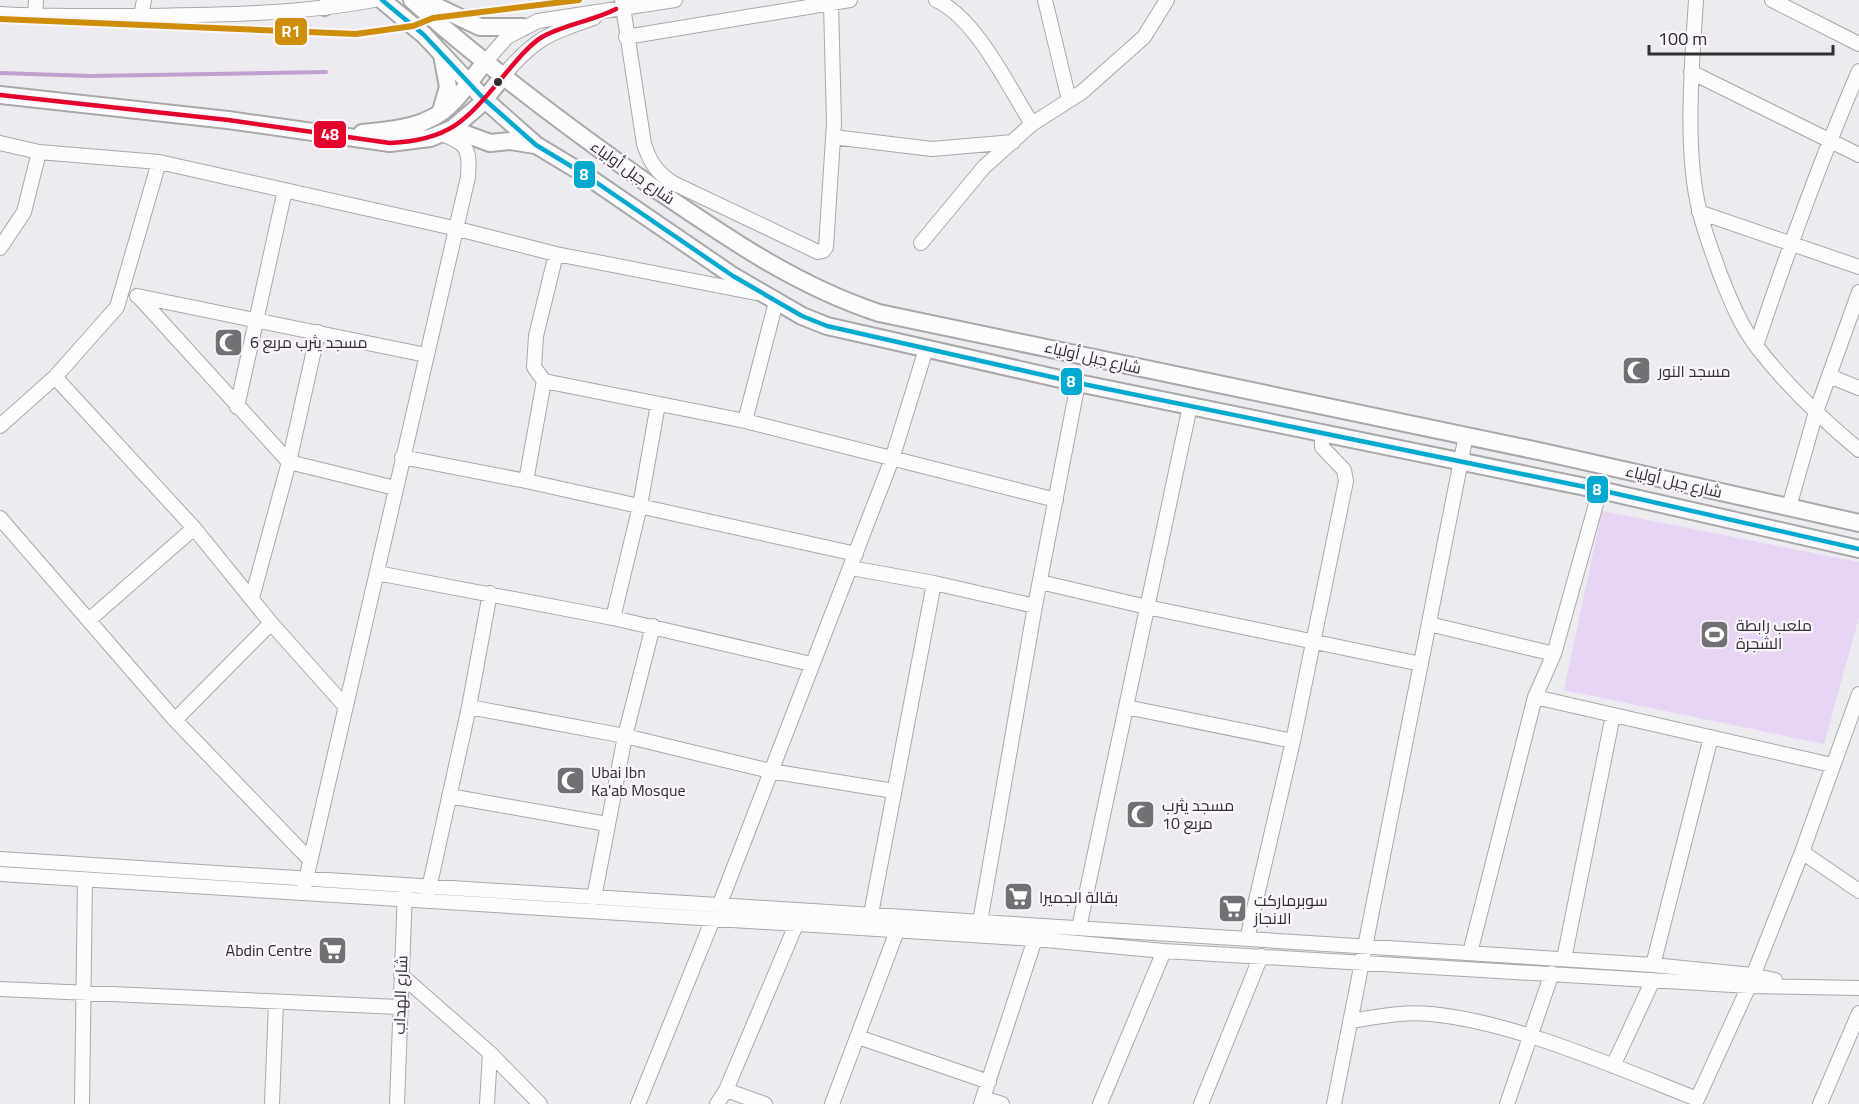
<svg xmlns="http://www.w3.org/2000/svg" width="1859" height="1104" font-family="Georgia,Cairo,serif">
<rect width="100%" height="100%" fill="#edebef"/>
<!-- green -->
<path fill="#e8d4f3" d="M1602 511 1859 562V617L1824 744 1564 690Z"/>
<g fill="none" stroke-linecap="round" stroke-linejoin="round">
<!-- stream -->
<path stroke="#c0a0d0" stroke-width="4" d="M0 73 90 76 326 72"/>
<defs>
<path id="minor" d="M622 0 644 144C650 162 656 172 673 183L818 252 823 251 826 247 834 123 831 3
M936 0C976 18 1008 86 1032 124
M1045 0 1069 100
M1696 0C1692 63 1684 153 1700 213 1705 234 1713 254 1720 274 1730 299 1740 325 1757 347 1786 385 1822 419 1859 450
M1772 0 1859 44
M0 14C49 17 97 16 146 16 221 15 299 14 374 0
M35 16 36 0
M141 16 144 0
M626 37 850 0
M486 61 507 37 538 21 675 0
M1691 72 1859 155
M504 75C535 38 550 33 594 18
M833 137 932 149 1013 142
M0 143 39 152 159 162 458 229 556 254 756 293
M1699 212 1859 267
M921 243 984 167 1032 124 1082 92 1144 37 1167 0
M0 248 24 212 39 152
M556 254 536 336 534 367 544 381 745 421 1056 500
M137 296 426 355
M139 297 289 462 395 488
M1756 346C1787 253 1820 161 1859 71
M1829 376 1859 388
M55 377 194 528 271 623 345 706
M237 407 285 190
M745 421 776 302
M0 426 55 377 117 307 159 162
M402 457 526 481 856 554
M526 481 544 381
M1789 507 1816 412 1859 292
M0 518 175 720 309 859
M851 568 934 583 1035 606
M377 573 613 618 811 664
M1040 582 1147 607 1421 664
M252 598 289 462 318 332
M613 618 640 506 658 404
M89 620 194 528
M1429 624 1554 654
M1535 697 1832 765
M469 707 625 736 770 771 894 791
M1126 707 1293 741
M175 720 271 623
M449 796 607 824
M1802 852 1859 891
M0 859 1653 965 1752 975 1775 980
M0 874 1035 939 1164 951 1749 986 1859 988
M304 888 468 177C470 149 468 144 442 134
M428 893 469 707 490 593
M594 898 625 736 653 626
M719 906 892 459 926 349
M871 914 934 583
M980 922 1035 606 1078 383
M1079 928 1190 406
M1247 939 1293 741 1346 481 1344 470 1322 447V433
M1470 953 1535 697 1554 654 1600 490
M1564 959 1613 715
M1653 965 1711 737
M401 975 490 1053 540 1104
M0 989 399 1007
M1350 1021C1376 1017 1404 1011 1431 1014 1515 1022 1618 1068 1697 1099
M858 1037 989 1082
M1613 1066 1653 980
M726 1090 765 1104
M983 1098 1002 1104
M82 1104 85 879
M272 1104 276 1002
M397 1104 405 890
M487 1104 490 1053
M638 1104 713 919
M717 1104 726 1090 796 925
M832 1104 897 931
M981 1104 1035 939
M1100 1104 1164 951
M1201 1104 1261 956
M1334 1104 1466 435
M1507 1104 1552 973
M1695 1104 1749 986 1802 852 1859 694
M1820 1104 1859 1013"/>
<path id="major" d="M382 0 424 35 484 99 536 145 584 174 733 276 802 316 827 326 1078 383 1600 490 1859 549
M412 0C489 69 573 131 657 190 729 239 797 286 879 313L1543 452 1859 523
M423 0 480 27H523
M325 7 330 0
M0 95 228 120 390 143 430 138 452 129 481 104 504 75
M441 111 448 87 442 55
M452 129 490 143 510 141 535 145
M362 133C392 130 427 128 450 105 464 92 474 75 486 61"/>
</defs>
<!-- minor casing -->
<use href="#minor" stroke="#a9a7aa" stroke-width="16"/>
<!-- major casing -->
<use href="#major" stroke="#a9a7aa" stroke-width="20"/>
<!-- minor -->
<use href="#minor" stroke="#fcfcfd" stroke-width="14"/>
<!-- major -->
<use href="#major" stroke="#fcfcfd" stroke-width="16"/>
<defs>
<path id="bus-1" d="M382 0 424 35 484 99 536 145 584 174 733 276 802 316 827 326 1078 383 1600 490 1859 549"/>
<path id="bus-2" d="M0 95 228 120 390 143C453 140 468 118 506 73 517 60 528 46 542 37 565 24 593 21 616 9"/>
</defs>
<!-- bus-1 casing -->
<use href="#bus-1" stroke="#fbf6fe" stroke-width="9"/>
<!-- bus-2 casing -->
<use href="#bus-2" stroke="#fbf6fe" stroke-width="9"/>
<!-- bus-1 -->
<use href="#bus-1" stroke="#00a9ce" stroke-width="4.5"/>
<!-- bus-2 -->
<use href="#bus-2" stroke="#e4002b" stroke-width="4.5"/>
<defs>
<path id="rail-1" d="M0 19 356 34 413 26 433 18 579 0"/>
</defs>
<!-- rail-1 casing -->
<use href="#rail-1" stroke="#fbf6fe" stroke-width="10"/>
<!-- rail-1 -->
<use href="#rail-1" stroke="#cf8e0a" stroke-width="6"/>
</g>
<!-- icons -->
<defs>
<symbol id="mosque-square" viewBox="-11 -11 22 22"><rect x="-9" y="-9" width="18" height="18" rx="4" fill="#727074" stroke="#fbf6fe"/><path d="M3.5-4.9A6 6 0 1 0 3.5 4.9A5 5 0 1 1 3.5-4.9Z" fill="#fff"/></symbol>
<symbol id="stadium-square" viewBox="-11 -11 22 22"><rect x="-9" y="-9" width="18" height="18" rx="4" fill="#727074" stroke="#fbf6fe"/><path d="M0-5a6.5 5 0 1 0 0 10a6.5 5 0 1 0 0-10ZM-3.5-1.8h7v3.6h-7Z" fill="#fff"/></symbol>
<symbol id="supermarket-square" viewBox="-11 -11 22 22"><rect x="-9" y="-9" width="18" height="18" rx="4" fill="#727074" stroke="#fbf6fe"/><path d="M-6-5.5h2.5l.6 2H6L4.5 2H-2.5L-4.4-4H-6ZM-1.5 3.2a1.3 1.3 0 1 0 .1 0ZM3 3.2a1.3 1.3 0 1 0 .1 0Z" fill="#fff"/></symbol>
</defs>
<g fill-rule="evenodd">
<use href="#mosque-square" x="212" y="326" width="33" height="33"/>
<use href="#mosque-square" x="1620" y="354" width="33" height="33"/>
<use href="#stadium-square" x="1698" y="618" width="33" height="33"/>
<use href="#mosque-square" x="554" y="764" width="33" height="33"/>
<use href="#mosque-square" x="1124" y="798" width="33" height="33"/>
<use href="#supermarket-square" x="1002" y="880" width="33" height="33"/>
<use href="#supermarket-square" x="1216" y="892" width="33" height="33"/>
<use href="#supermarket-square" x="316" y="934" width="33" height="33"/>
</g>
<!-- markers -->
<circle fill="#302e31" stroke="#fbf6fe" stroke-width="2" cx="498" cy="82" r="5"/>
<g text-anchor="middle" stroke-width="4.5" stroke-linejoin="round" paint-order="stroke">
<!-- street labels -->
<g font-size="16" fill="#302e31" stroke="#fbf6fe">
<text transform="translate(633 172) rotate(35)" y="6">شارع جبل أولياء</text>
<text transform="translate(1093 357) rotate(13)" y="6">شارع جبل أولياء</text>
<text transform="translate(1674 481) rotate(13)" y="6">شارع جبل أولياء</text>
<text transform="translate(400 995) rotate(-88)" y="6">شارع الهداب</text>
</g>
<!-- poi labels -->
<g font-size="16" fill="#302e31" stroke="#fbf6fe" text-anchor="start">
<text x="250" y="348">مسجد يثرب مربع 6</text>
<text x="1658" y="377">مسجد النور</text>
<text x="1736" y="631">ملعب رابطة<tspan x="1736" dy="18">الشجرة</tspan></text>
<text x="591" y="778">Ubai Ibn<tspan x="591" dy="18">Ka'ab Mosque</tspan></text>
<text x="1162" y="811">مسجد يثرب<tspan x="1162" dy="18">مربع 10</tspan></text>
<text x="1039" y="903">بقالة الجميرا</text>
<text x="1254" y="906">سوبرماركت<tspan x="1254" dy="18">الانجاز</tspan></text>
<text x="312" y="956" text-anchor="end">Abdin Centre</text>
</g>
</g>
<g stroke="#fbf6fe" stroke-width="2">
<rect x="274" y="17" width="34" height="29" rx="6" fill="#cf8e0a"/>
<rect x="313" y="120" width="34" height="29" rx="6" fill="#e4002b"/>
<rect x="573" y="160" width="23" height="29" rx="6" fill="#00a9ce"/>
<rect x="1060" y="367" width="23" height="29" rx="6" fill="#00a9ce"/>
<rect x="1586" y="475" width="23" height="29" rx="6" fill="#00a9ce"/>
</g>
<g font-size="16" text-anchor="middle" font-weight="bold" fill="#fff">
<text x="291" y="37">R1</text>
<text x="330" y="140">48</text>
<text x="584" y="180">8</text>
<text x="1071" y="387">8</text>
<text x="1597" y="495">8</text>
</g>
<!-- scale -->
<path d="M1649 45v9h184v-9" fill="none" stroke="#302e31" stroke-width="3"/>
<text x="1658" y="45" font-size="18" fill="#302e31" stroke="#fbf6fe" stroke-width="4.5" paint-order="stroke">100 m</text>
</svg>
